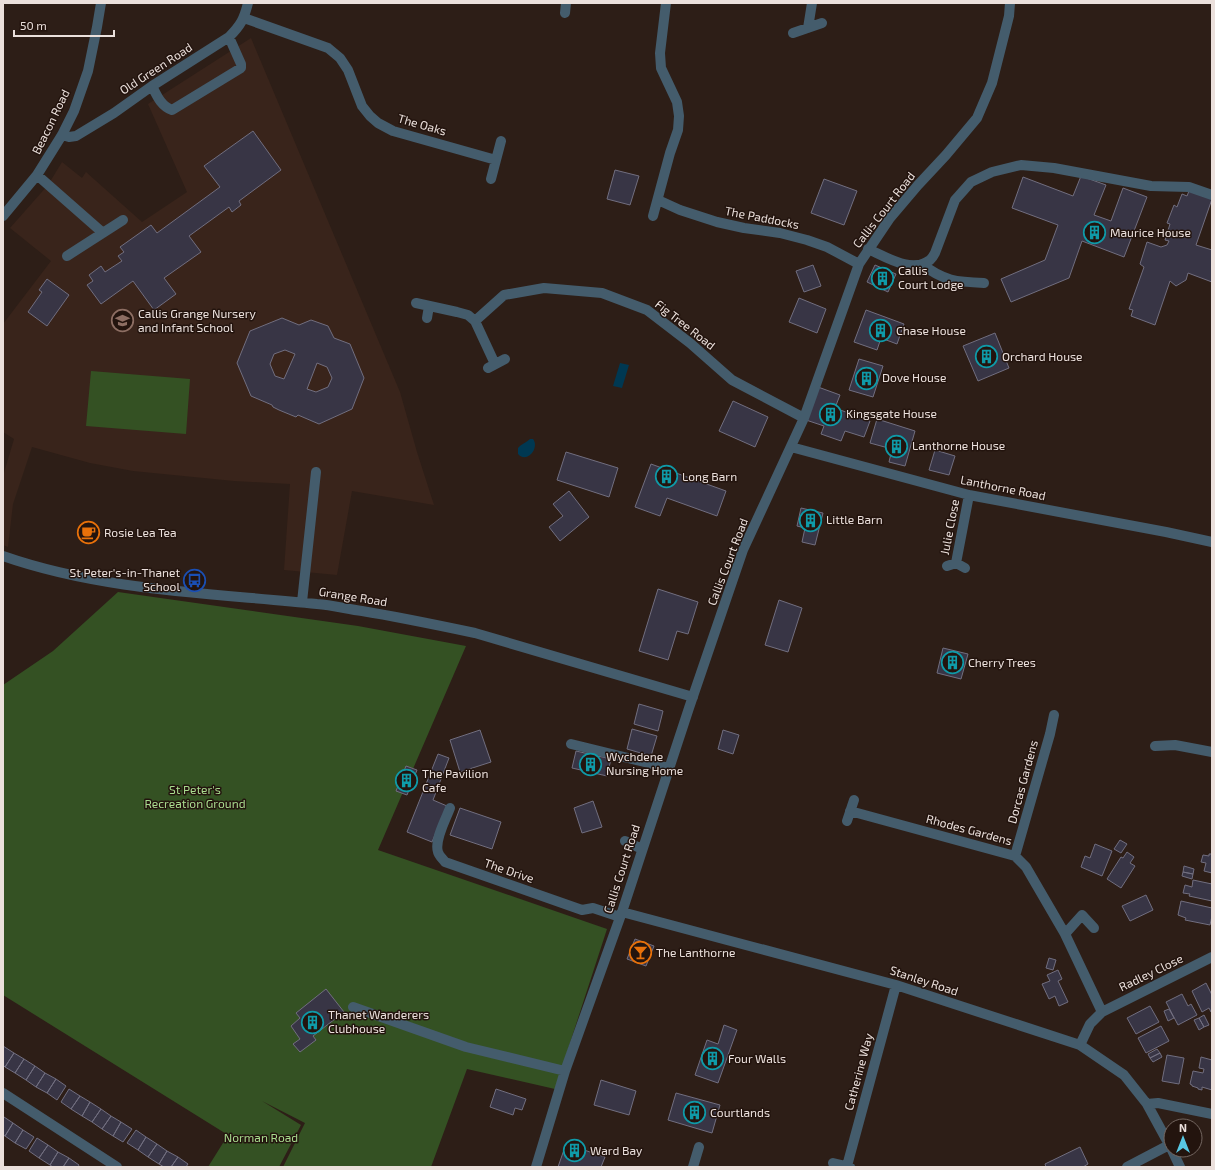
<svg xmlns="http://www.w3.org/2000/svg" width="1215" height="1170" font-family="'Exo 2',sans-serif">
<rect width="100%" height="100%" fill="#2d1e17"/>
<!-- built -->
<path fill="#39241b" d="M251 38 400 392 417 452 434 505 352 491 337 575 284 570 290 484 234 481 133 471 90 463 32 447 13 504 8 547 3 545V476L14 439 3 432V324L51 261 10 228 48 185 62 162 82 178 86 172 142 222 187 192 148 104Z"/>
<!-- green -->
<path fill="#345123" d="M91 371 190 379 186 434 86 426Z
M118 592 358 626 466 646 378 850 607 929 555 1089 467 1069 431 1167H283L305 1123 262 1101 301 1125 279 1167H208L228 1135 3 995V685L53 651Z"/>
<!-- water -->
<path fill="#003852" d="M620 363 629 365 622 388 613 386Z
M530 439H533C540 448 527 464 518 454V448C521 444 526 443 530 439Z"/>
<!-- building -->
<path fill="#383545" stroke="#716e7f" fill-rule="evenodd" d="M253 131 281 170 239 201 241 205 232 212 229 207 189 236 201 252 164 278 176 294 154 310 133 281 101 304 87 285 93 281 89 275 101 266 105 272 122 261 118 256 124 252 120 247 151 225 157 233 220 187 204 166Z
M615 170 639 176 630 205 607 199Z
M1081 176 1106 185 1094 215 1111 221 1123 188 1147 197 1124 257 1082 241 1069 278 1011 302 1001 279 1045 260 1058 225 1012 208 1023 177 1073 196Z
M824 179 857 191 844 225 811 213Z
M1189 191 1212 199 1196 245 1212 250V282L1188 273 1186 280 1176 286 1170 281 1155 325 1131 316 1133 310 1129 309 1144 267 1140 264 1147 242 1161 247 1167 245 1169 241 1165 240 1170 224 1167 223 1174 205 1177 207 1182 194 1187 196Z
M813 265 821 286 804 292 796 271Z
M875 265 896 274 888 292 867 282Z
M47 279 69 295 47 326 28 312 42 292 39 290Z
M799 298 826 309 817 333 789 322Z
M866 310 904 324 897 344 881 338 877 350 854 342Z
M282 318 299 325 311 320 328 326 334 338 350 344 364 378 352 409 319 424 298 415 296 417 279 410 273 407 272 405 251 396 237 363 250 331ZM285 350 295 354 284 379 275 376 270 364 274 354ZM317 363 327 367 332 378 328 387 316 392 307 389Z
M995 333 1009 368 978 381 963 346Z
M859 359 883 366 873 397 849 390Z
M818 387 840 395 835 408 870 421 864 437 845 431 841 441 821 434 824 426 806 420Z
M733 401 768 417 755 447 719 431Z
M877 419 915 431 905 466 889 462 892 449 870 443Z
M935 450 955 456 949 475 929 470Z
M566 452 618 468 609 497 557 480Z
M651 464 726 491 717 516 667 498 660 516 635 507Z
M569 491 589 517 560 541 549 527 563 516 553 504Z
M801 508 823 513 815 545 802 542 805 528 797 526Z
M658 589 698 602 688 634 677 631 668 660 639 651Z
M779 600 802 608 788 652 765 645Z
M943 648 968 654 961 679 937 673Z
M639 704 663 711 658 731 634 724Z
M632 729 657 736 651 756 627 749Z
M480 730 491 762 460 772 450 740Z
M723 730 739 735 733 754 718 749Z
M576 751 611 759 607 776 572 768Z
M438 754 449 758 433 800 447 806 432 842 407 832Z
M406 766 417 770 407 795 396 791Z
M593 801 602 827 582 833 574 808Z
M460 808 501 822 492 849 450 835Z
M1120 840 1127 844 1121 853 1114 849Z
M1095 844 1112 851 1102 876 1081 867 1085 856 1090 858Z
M1127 852 1134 857 1130 863 1135 866 1121 888 1107 879 1121 857 1123 858Z
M1209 854H1212V873L1204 871 1206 863 1201 862 1203 855 1209 856Z
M1184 866 1194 869 1193 874 1183 872Z
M1183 872 1193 874 1192 879 1182 876Z
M1193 880 1212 884V901L1189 896 1190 894 1183 893 1185 885 1192 887Z
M1146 895 1153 910 1130 921 1122 906Z
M1181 901 1212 908V916L1210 925 1185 920 1186 918 1178 915Z
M635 939 654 946 646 966 627 959Z
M1049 958 1056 960 1053 970 1046 968Z
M1058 970 1062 979 1058 981 1068 1002 1059 1006 1055 996 1049 999 1042 984 1050 981 1047 975Z
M1206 983 1212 995V1012H1211L1209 1008 1202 1012 1192 991Z
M326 989 344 1012 313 1036 316 1040 300 1052 293 1044 300 1039 291 1026 300 1018 296 1013Z
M1182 994 1188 1006 1191 1004 1197 1015 1178 1025 1166 1002Z
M1150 1006 1159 1022 1136 1034 1127 1018Z
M1169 1009 1174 1018 1168 1021 1164 1011Z
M1204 1015 1209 1025 1204 1027 1199 1018Z
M1199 1018 1204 1027 1199 1030 1194 1020Z
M724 1025 737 1030 718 1083 695 1075 707 1040 718 1044Z
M1161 1026 1169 1041 1146 1053 1138 1038Z
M3 1046 14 1053 5 1067 3 1065Z
M1157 1049 1160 1053 1150 1058 1148 1054Z
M14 1053 24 1059 15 1073 5 1067Z
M1160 1053 1162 1057 1153 1062 1150 1058Z
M1167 1055 1184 1058 1179 1084 1162 1081Z
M1201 1057 1212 1060V1090L1202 1087V1090L1198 1089V1088L1192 1086V1085L1190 1084 1193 1071 1203 1073 1204 1069 1199 1068Z
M24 1059 35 1066 26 1080 15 1073Z
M35 1066 45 1073 36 1087 26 1080Z
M45 1073 56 1079 47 1093 36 1087Z
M56 1079 66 1086 57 1100 47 1093Z
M601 1080 636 1091 629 1115 594 1105Z
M69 1089 80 1096 71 1109 61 1102Z
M496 1089 526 1099 522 1110 515 1108 513 1115 490 1107Z
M676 1093 720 1105 712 1133 668 1120Z
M80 1096 90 1102 82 1116 71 1109Z
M90 1102 101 1109 92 1122 82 1116Z
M101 1109 111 1116 102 1129 92 1122Z
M111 1116 121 1122 113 1136 102 1129Z
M4 1117 13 1123 5 1136 3 1135V1119Z
M121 1122 132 1129 123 1142 113 1136Z
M13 1123 23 1130 15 1143 5 1136Z
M23 1130 34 1137 26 1149 15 1143Z
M136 1130 146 1137 138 1150 127 1143Z
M146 1137 157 1144 148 1157 138 1150Z
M37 1138 48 1145 39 1158 29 1151Z
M157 1144 167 1151 159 1164 148 1157Z
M566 1144 605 1157 601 1167H558Z
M48 1145 58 1152 50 1165 39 1158Z
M1080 1147 1088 1164 1083 1167H1046L1045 1164Z
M167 1151 178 1157 171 1167H164L159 1164Z
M58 1152 69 1158 63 1167H53L50 1165Z
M178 1157 188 1164 186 1167H171Z
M69 1158 79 1165 78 1167H63Z"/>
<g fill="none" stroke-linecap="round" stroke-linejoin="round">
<!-- minor -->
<path stroke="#445c6c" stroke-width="10" d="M565 13 566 3
M244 18 328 48 340 58 348 70 362 106 370 116 378 123 393 131 496 160
M808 28 812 3
M793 33 822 23
M152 86C157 96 161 106 172 110L241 68V64L229 37
M62 135 69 137 76 136 114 113 152 86 229 37C241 25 244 19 248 3
M37 175 103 233
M491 179 501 141
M658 200 680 210 717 222 744 228 780 233 807 240 827 247 859 264
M3 216 37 175 62 135 74 111 88 71 97 27 101 3
M653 216 670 153 678 130 679 116 677 102 661 68 660 53 666 3
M868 249C886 257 912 274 930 260 932 258 934 255 935 253L955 200 971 182 992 172 1021 165 1054 168 1151 186 1189 187 1212 195
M67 256 123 220
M922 264C943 281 957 282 984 283
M416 303 457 312 468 315 475 321 495 364
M427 318 429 306
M475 321 504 295 544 288 602 293 647 310 690 343 732 380 804 418
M488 368 505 359
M791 447 969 495 1166 532 1212 542
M3 556C103 591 212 593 317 604 332 605 347 609 362 611 399 617 437 625 475 633L693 697
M956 563 969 495
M947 566 956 563 965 568
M302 602 316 472
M571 744 669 768
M1155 746 1175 745 1212 752
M450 808C446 819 434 840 438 852 439 856 443 859 445 862L582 910 593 908 620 917
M850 811 1015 856 1026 867 1065 934 1102 1012 1090 1024 1080 1045
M847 821 854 800
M625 841 642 849
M1015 856 1050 734 1054 715
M622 912 896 985 1080 1045 1124 1075 1147 1104 1171 1148
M1065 934 1082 915 1094 928
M353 1007 466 1047 565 1071
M1102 1012 1212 957
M3 1093 117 1167
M1147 1104 1158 1103 1212 1114
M1172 1150 1180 1167
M833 1163 850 1167
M847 1166 896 985
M536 1167 565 1071 622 912 689 708 743 550 804 418 859 264 890 218 918 185 946 155 977 118 992 83 1009 16 1010 3
M693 1167 699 1147
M1127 1167 1169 1145"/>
</g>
<!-- icons -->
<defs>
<symbol id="building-ring" viewBox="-11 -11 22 22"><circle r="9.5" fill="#23140e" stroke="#0f9aa8" stroke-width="1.5"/><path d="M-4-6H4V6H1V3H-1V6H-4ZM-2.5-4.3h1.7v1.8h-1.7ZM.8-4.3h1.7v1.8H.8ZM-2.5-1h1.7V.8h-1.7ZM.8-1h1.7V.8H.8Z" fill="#0f9aa8"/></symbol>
<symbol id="school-ring" viewBox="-11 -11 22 22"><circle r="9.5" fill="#23140e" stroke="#8d6e63" stroke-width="1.5"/><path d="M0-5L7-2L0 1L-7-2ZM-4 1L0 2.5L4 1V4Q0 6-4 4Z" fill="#8d6e63"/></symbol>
<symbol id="cafe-ring" viewBox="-11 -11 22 22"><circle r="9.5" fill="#23140e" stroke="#e8710a" stroke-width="1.5"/><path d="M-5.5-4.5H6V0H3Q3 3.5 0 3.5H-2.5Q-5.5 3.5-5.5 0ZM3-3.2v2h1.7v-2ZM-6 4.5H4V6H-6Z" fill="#e8710a"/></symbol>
<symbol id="bus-ring" viewBox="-11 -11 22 22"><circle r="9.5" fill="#23140e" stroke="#1a4fb4" stroke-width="1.5"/><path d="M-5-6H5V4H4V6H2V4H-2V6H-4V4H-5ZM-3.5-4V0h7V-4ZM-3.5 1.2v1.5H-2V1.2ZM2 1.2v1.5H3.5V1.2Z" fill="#1a4fb4"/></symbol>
<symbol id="bar-ring" viewBox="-11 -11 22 22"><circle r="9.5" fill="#23140e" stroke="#e8710a" stroke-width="1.5"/><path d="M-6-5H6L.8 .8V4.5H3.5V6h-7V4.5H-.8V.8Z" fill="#e8710a"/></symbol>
</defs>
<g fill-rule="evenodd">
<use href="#building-ring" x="1082" y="220" width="25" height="25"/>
<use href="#building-ring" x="870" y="266" width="25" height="25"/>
<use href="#school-ring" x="110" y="308" width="25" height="25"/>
<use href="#building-ring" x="868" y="318" width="25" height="25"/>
<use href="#building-ring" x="974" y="344" width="25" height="25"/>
<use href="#building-ring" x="854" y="366" width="25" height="25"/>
<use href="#building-ring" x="818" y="402" width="25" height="25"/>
<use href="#building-ring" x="884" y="434" width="25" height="25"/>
<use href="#building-ring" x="654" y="464" width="25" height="25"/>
<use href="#building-ring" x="798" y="508" width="25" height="25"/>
<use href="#cafe-ring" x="76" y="520" width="25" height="25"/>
<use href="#bus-ring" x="182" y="568" width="25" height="25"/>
<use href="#building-ring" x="940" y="650" width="25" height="25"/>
<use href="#building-ring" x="578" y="752" width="25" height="25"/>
<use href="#building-ring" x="394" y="768" width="25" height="25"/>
<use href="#bar-ring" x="628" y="940" width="25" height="25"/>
<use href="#building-ring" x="300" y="1010" width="25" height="25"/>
<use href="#building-ring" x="700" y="1046" width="25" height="25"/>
<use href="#building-ring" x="682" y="1100" width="25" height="25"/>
<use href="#building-ring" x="562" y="1138" width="25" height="25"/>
</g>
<g text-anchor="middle" stroke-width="3" stroke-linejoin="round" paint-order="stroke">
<!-- street labels -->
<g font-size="12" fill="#ebe0dc" stroke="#23140e">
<text transform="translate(156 69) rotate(-33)" y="4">Old Green Road</text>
<text transform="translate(51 122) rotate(-64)" y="4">Beacon Road</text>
<text transform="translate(422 125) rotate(16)" y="4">The Oaks</text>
<text transform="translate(884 210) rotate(-52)" y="4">Callis Court Road</text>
<text transform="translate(762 218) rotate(11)" y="4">The Paddocks</text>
<text transform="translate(685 325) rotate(38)" y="4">Fig Tree Road</text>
<text transform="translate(1003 488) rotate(11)" y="4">Lanthorne Road</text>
<text transform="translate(950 527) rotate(-79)" y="4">Julie Close</text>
<text transform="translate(728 562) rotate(-69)" y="4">Callis Court Road</text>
<text transform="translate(353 597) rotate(9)" y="4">Grange Road</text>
<text transform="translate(1023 782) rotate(-75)" y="4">Dorcas Gardens</text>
<text transform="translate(969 830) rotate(15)" y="4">Rhodes Gardens</text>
<text transform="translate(622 869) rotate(-72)" y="4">Callis Court Road</text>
<text transform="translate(509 871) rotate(19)" y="4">The Drive</text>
<text transform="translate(1151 973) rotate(-26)" y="4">Radley Close</text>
<text transform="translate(924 981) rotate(18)" y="4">Stanley Road</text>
<text transform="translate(859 1072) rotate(-75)" y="4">Catherine Way</text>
</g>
<!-- poi labels -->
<g font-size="12" fill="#ebe0dc" stroke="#23140e" text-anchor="start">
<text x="1110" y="237">Maurice House</text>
<text x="898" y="275">Callis<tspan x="898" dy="14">Court Lodge</tspan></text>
<text x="138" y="318">Callis Grange Nursery<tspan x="138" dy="14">and Infant School</tspan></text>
<text x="896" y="335">Chase House</text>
<text x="1002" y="361">Orchard House</text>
<text x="882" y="382">Dove House</text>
<text x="846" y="418">Kingsgate House</text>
<text x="912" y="450">Lanthorne House</text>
<text x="682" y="481">Long Barn</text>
<text x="826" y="524">Little Barn</text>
<text x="104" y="537">Rosie Lea Tea</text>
<text x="180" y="577" text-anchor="end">St Peter's-in-Thanet<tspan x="180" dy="14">School</tspan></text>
<text x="968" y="667">Cherry Trees</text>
<text x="606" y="761">Wychdene<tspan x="606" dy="14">Nursing Home</tspan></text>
<text x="422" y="778">The Pavilion<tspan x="422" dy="14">Cafe</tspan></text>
<text x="656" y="957">The Lanthorne</text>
<text x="328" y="1019">Thanet Wanderers<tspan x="328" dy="14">Clubhouse</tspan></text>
<text x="728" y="1063">Four Walls</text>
<text x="710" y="1117">Courtlands</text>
<text x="590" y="1155">Ward Bay</text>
</g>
<!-- park labels -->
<g font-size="12" fill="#a9dc8f" stroke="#23140e">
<text x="195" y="794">St Peter's<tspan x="195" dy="14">Recreation Ground</tspan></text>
<text x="261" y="1142">Norman Road</text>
</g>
</g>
<!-- border -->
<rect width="1215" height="1170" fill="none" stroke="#ebe0dc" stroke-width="8"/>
<!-- north arrow -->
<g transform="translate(1183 1138)"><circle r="19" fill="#23140e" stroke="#736660"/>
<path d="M0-3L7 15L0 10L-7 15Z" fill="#58c8e4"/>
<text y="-6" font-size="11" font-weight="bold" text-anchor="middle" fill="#ebe0dc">N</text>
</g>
<!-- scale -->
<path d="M14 30v6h100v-6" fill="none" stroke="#ebe0dc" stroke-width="2"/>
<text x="20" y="30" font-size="12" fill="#ebe0dc" stroke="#23140e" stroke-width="3" paint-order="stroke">50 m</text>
</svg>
